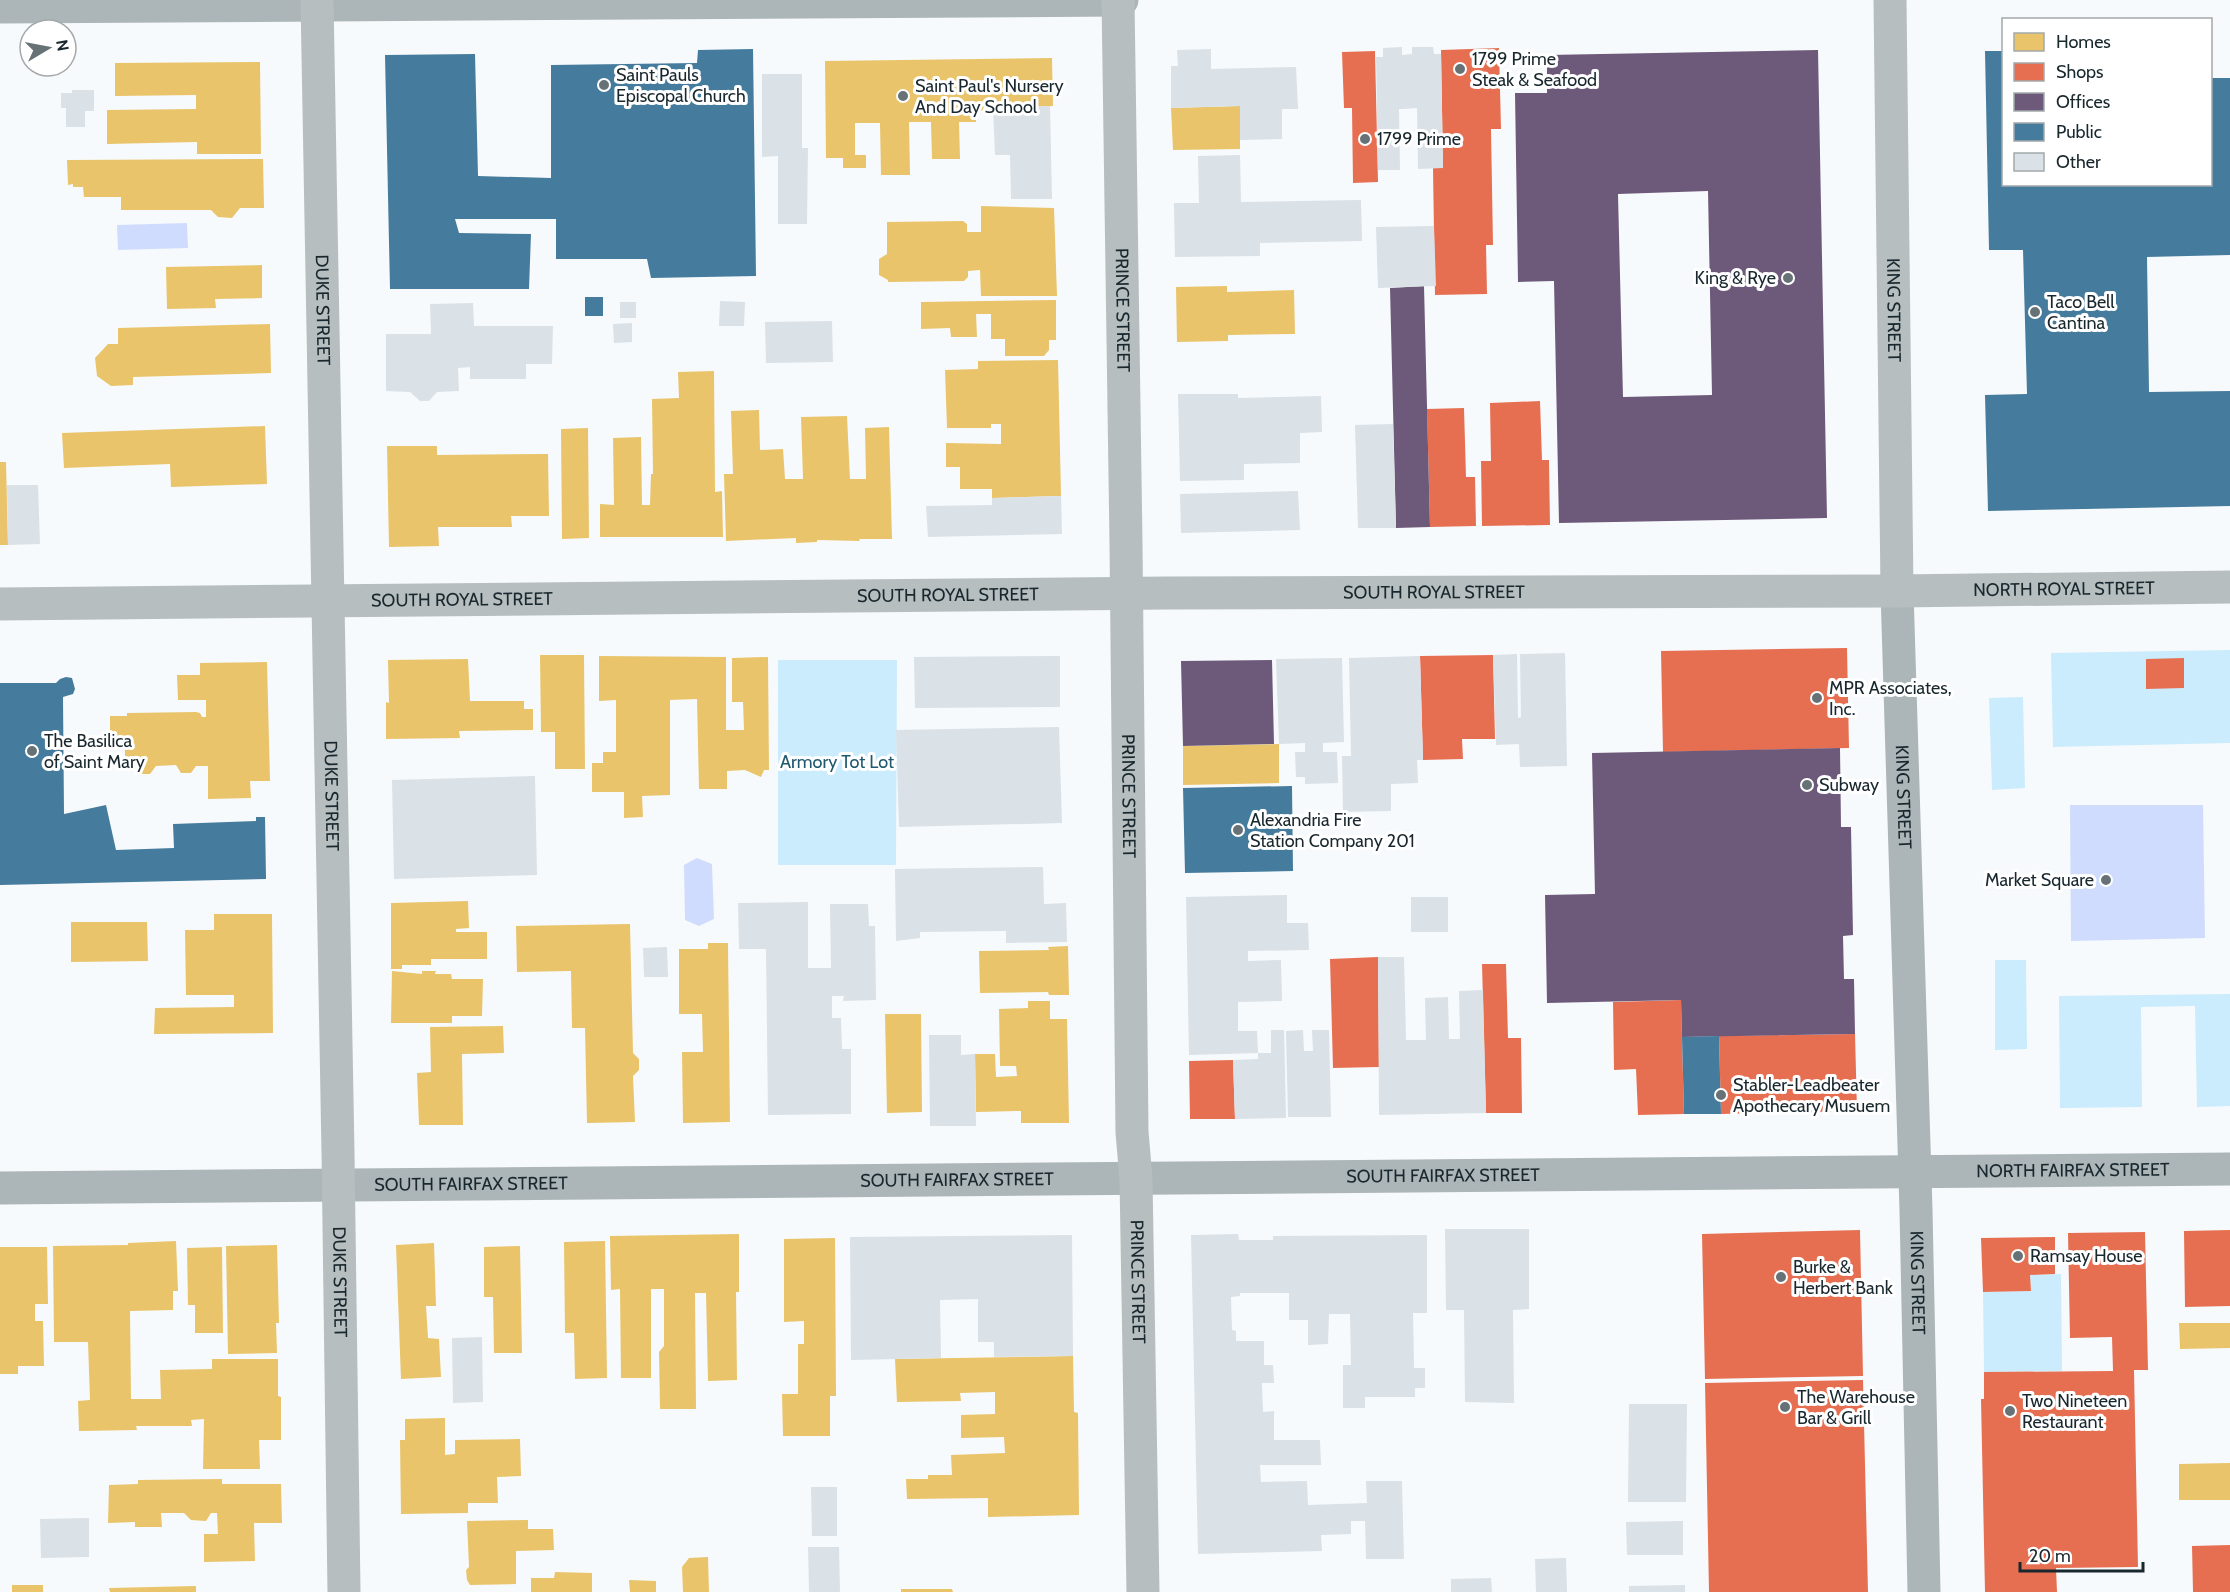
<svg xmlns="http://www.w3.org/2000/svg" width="2230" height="1592" font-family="Cabin,sans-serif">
<rect width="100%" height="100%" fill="#f7fafc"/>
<!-- green -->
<path fill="#caecfc" d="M2230 650V743L2053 747 2051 653Z
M778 660H897L896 865H778Z
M2023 697 2025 788 1992 790 1989 698Z
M1995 960H2026L2027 1049 1995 1050Z
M2230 994V1106L2197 1107 2195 1006 2141 1007 2142 1107 2060 1108 2059 996Z
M2061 1274 2062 1371 1984 1372 1983 1292 2031 1291 2030 1275Z"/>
<!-- water -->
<path fill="#cfdcfd" d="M187 223 188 248 118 250 117 225Z
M2070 805H2203L2205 938 2071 941Z
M697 858 712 864 714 919 699 926 685 920 684 865Z"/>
<!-- homes -->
<path fill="#e9c46a" d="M1052 58 1053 106 993 108 994 110 976 111V122H959L960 159H932L931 122H909L910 175H881L880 123H855V155H866V168H843V158H826L825 61Z
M260 62 261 154H197V142L107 144V110L196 109V95L115 96V63Z
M1240 106V149L1173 150 1171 108Z
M263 159 264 208H240L232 218 218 217 211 210H121V197H84L83 187H73V184L68 185 67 160Z
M981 206 1054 208 1057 296H981L980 270 968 271V277L964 281 888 282V280L879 275V259L887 254V222L963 221 967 224V232H981Z
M262 265V298L215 299 216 308 167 309 166 267Z
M1227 286V292L1294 290 1295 334 1228 335V341L1177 342 1176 287Z
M1056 300V340H1049V350L1044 356H1005V339H991V314H976L977 337H951L950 328 921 329V302Z
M270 324 271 373 133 377V385L111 386 97 376 95 358 108 344H118V328Z
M1058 360 1061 496 992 498V489H960V467H946V443L1001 444V424H991V428H947L945 370 978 369V361Z
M714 371 715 492 722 491 723 537H600V504L614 505 613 438 641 437 642 505H650L651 474H653L652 399 679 398 678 372Z
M759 410 760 450 783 449 785 479H803L801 417 847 416 850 479H866L865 428 889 427 892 539H859L860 541 817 540V542L796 543V538L726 541 724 474H733L731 411Z
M265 426 267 484 171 487 170 464 64 468 62 433Z
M588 428 589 538 562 539 561 429Z
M387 446H437V455L548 454 549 516H511L512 527H438L439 546 389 547Z
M0 462H6L8 545H0Z
M540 655H584L585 769H555V732H541Z
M599 656 726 657V730H744L743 702H732V658L768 657 769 770H764L761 777 745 770 727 771V789H699L697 699 670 700V795L642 796 643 817 624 818V792H592V763H603V752H616V700L599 701Z
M468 659 470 701H524V709H533V730L459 731 460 738 386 739V702L389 703 388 660Z
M267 662 270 781H250L251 798 208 799V766H196L191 773H181L176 765 156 766 150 774H138L134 766H125V741H110V716H127V713L196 712 200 713 202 717H206V700H178L177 675H200V663Z
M1279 744V783L1183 785V746Z
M468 901 469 928 456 929V932H487V959H431V965H402V969H391V903Z
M214 914H272L273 1033 154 1034 155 1008 234 1007V995H186L185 930H214Z
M71 922H147L148 961 71 962Z
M630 924 633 1053 639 1059V1070L633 1076 635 1122 587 1123 585 1028H572L571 971 517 972 516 926Z
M708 943H728L730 1122 683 1123 682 1052H703L702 1014H679V949H708Z
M1068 946 1069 995H1049L1048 992 980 993 979 951 1049 950 1048 947Z
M392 971 422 974V971H436L435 974H451L452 979H483L482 1016H452V1023H391Z
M1028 1001H1050V1019H1067L1069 1123H1021V1111L976 1112 975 1054H995L996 1077 1017 1076 1016 1066H1000L999 1009 1028 1008Z
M885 1014H921L922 1112 887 1113Z
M503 1026 504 1053 462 1054 463 1125H419L417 1073 431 1072 430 1027Z
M739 1234V1292H736L737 1380 708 1381 706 1293H695L696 1409H660L659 1352 664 1346V1289H651V1378H621L620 1289 611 1290 610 1236Z
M835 1238 836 1396H830V1436H783L782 1394H798V1344H804V1321L784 1322V1239Z
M176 1241 178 1291H173V1310L130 1311 131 1399H161L160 1370 212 1369V1359H278V1396L281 1397V1440H259L260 1469H203L204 1419 191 1420 192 1426H136L137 1430 79 1431 78 1401 90 1400 88 1342H54L53 1246 128 1245V1243Z
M605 1241 607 1378 575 1379 574 1333H565L564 1242Z
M434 1243 436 1306H426L428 1338 439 1339 441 1377 401 1379 396 1245Z
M277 1245 279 1323H276L277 1353 228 1354 226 1246Z
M520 1246 522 1353H494L493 1297H484V1247Z
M0 1247H47L48 1304H35V1321H43L44 1366H18V1374H0Z
M222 1247 223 1333H195V1305H188L187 1248Z
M2179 1323H2230V1348L2180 1349Z
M1073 1356 1074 1412 1078 1413 1079 1515 988 1517V1498L907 1499 906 1479H928V1475H952L951 1455 1005 1453 1004 1437 961 1438V1415L995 1414V1392L960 1393 961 1401 897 1402 895 1359Z
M445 1418V1455L455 1454V1440L520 1439 521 1476 497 1477 498 1503H468V1513L401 1514 400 1440H405V1419Z
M2230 1463V1500H2179V1464Z
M222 1479V1484H281L282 1523H254L255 1561 204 1562V1534H218L217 1513H211L206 1521 191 1520 184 1513H161L162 1527H135V1522L108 1523 109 1485 138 1484V1480Z
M528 1520V1529H553L554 1550 516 1551V1584L470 1585 467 1580 466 1570 469 1567 467 1521Z
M708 1557 709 1592H683L682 1567 689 1558Z
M555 1572 592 1573V1592H531V1578H554Z
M629 1580 656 1581V1592H630Z
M12 1585H43V1592H12Z
M196 1586V1592H110L109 1588Z
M901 1589H952L953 1592H901Z"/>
<!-- shops -->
<path fill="#e76f51" d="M1499 48 1501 129H1491L1493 245H1486L1487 294 1435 295 1433 168H1443L1441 50Z
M1375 51 1378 182 1353 183 1352 108H1344L1342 52Z
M1540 401 1542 460H1549L1550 525 1482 526 1481 461H1491L1490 403Z
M1464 408 1466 477H1475L1476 526 1430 527 1427 409Z
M1847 648 1849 748 1663 752 1661 651Z
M1493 655 1495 739H1462L1463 759 1423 760 1420 656Z
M2184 658V688L2146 689V659Z
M1378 957 1379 1067 1333 1068 1330 959Z
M1482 964H1506L1508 1038H1521L1522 1113H1486Z
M1681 1000 1684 1114 1638 1115 1636 1069 1614 1070 1613 1002Z
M1855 1034 1857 1111 1721 1114 1719 1036Z
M1233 1060 1235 1119H1190L1189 1061Z
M1860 1230 1863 1376 1705 1379 1702 1234Z
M2230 1230V1306L2185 1307 2184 1231Z
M2145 1232 2148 1370H2134L2138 1567 2056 1568 2057 1592H1985L1981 1399H1984V1372L2113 1371 2112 1337 2070 1338 2068 1233Z
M2055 1237V1274L2030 1275 2031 1291 1983 1292 1981 1238Z
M1863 1380 1868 1592H1709L1705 1383Z
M2230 1545V1592H2193L2192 1546Z"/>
<!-- offices -->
<path fill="#6d597a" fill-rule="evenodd" d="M1818 50 1827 518 1559 523 1554 281 1518 282 1515 93H1547V55ZM1708 191 1712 395 1623 397 1618 194Z
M1424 286 1430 527 1396 528 1390 288Z
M1272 660 1274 744 1183 746 1181 661Z
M1840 748 1841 827H1851L1853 935 1843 936 1844 979H1854L1855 1034 1682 1037 1681 1000 1547 1003 1545 895 1595 894 1592 753Z"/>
<!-- public -->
<path fill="#457b9d" d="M753 49 756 276 651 278 647 259H556V219H455L459 233 531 234 529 289H390L385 55 475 54 478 176 551 178V65L697 63 698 50Z
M1985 51H2004V184H2210V78H2230V255L2147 257 2149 392 2230 391V506L1988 511 1985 395 2027 394 2023 250H1989Z
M585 297H603V316H585Z
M66 677 72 678 75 689 73 694 63 697 64 814 106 805 116 850 174 848 173 824 256 821V817H265L266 879 0 885V683H56L60 679Z
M1292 786 1293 871 1185 873 1183 788Z
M1719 1036 1721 1114H1684L1682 1037Z"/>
<!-- building -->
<path fill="#dae1e7" d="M1402 47V55L1412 54V47H1433L1434 54H1441L1443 168 1418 169 1417 108 1403 109H1399L1400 170H1378L1376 57H1383V48Z
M1211 49V69L1296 67 1298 109H1282V139L1240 140V106L1171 108V66H1178L1177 50Z
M762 74H802V148H808L807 224H778V156L762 157Z
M72 90H94V111H85V127H66V108H61V93H72Z
M1050 106 1052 199H1011L1010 155H995L993 108Z
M1240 155 1241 202 1361 200 1362 241 1260 243V256L1175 257 1174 203H1199L1198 156Z
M1434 226 1436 286 1378 288 1376 227Z
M720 301 745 302 744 326H719Z
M620 302H636V318H620Z
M473 303 474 326H553L552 364H526V379H470V367L458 368 459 391 437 392 429 401H420L410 392 386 391V334H431L430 304Z
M832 321 833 362 766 363 765 322Z
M632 323V342L614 343 613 324Z
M1178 394H1238V398L1321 396 1322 432 1300 433V463L1244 464V480L1180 481Z
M1393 424 1396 528H1358L1355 425Z
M7 485H38L40 544 8 545Z
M1298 491 1300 530 1181 533 1180 494Z
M1061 496 1062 534 928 537 926 506 992 505V498Z
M1565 653 1567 766 1520 767 1519 744 1496 745 1493 655 1517 654 1518 718 1521 717 1520 654Z
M1060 656V707L915 708 914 657Z
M1420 656 1423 760H1417L1418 783 1391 784V811L1343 812 1342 756H1351L1349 658Z
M1342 658 1344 742 1323 743V752H1337L1338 783 1305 784V777H1296L1295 752H1305V743L1279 744 1276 659Z
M1059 727 1062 823 899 827 896 730Z
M535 776 537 875 394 879 392 780Z
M1043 867 1044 904 1066 903 1067 942 1006 943V931L920 932V938L896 941 895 869Z
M1287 895V923H1308L1309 950 1248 951V961L1281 960 1282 1001 1238 1002V1031H1257L1258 1053 1189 1055 1186 897Z
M1411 897H1448V932H1411Z
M808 902V968H831L830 904H868L869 926H875L876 1000 843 1001 844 996H832V1018H841L842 1049H851V1114L768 1115 766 949H739L738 903Z
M667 947 668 977H644L643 948Z
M1378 957H1404L1406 1040H1426L1425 998 1448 997 1449 1039H1460L1459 991 1483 990 1486 1113 1379 1115Z
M1271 1030H1284L1286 1118 1235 1119 1233 1060 1258 1059V1053H1271Z
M1303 1030 1304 1051H1313L1312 1030H1329L1331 1117H1288L1286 1031Z
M929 1035H961V1055L975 1054 976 1126H930Z
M1445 1229H1529V1309L1513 1310 1514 1403 1465 1402 1464 1310H1446Z
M1238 1234 1239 1240H1273V1236L1427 1235V1313H1413L1414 1368H1425V1388H1415V1397H1365V1408H1343V1365H1351L1350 1314H1329L1328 1344 1308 1345V1320H1289V1293H1240V1296L1231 1297 1232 1330 1236 1331V1341H1264V1365H1273L1274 1383H1262L1263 1412 1274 1411V1440H1320L1321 1465H1260L1261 1482 1307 1481 1308 1505 1367 1503 1366 1481H1402L1404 1559H1366L1365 1521H1351V1534L1321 1535 1322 1551 1198 1554 1191 1235Z
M1072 1235 1073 1356 994 1357V1342H978V1299L940 1300 941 1358 851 1360 850 1237Z
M482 1337 483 1402 453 1403 452 1338Z
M1629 1404H1687L1686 1502H1628Z
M811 1487H837V1536H812Z
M89 1518V1557L41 1558 40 1519Z
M1683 1521V1555H1627L1626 1522Z
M808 1547H839L840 1592H809Z
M1566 1558 1567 1592H1536L1535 1559Z
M1491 1578 1492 1592H1451V1579Z
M1685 1585V1592H1629V1586Z"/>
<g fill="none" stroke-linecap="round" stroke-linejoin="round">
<!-- street -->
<g stroke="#acb5b7" stroke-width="33">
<path d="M0 7 1122 0"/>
<path id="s1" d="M1897 591 1916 1210 1924 1592"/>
<path id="s2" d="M0 1188 2230 1169"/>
</g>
<!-- secondary -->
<g stroke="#b6bec0" stroke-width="33">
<path id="s3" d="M317 0 338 1153 344 1592"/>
<path id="s4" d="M1118 0 1126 543 1132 1132 1136 1179 1143 1592"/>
<path id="s5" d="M1890 0 1897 591"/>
<path id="s6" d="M0 604 1167 593 1897 591 2230 587"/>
</g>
</g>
<!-- markers -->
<g fill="#677276" stroke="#fff" stroke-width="2">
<circle cx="1460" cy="69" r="6"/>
<circle cx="604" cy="85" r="6"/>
<circle cx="903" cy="96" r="6"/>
<circle cx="1365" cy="139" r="6"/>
<circle cx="1788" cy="278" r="6"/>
<circle cx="2035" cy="312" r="6"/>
<circle cx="1817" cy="698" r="6"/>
<circle cx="32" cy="751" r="6"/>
<circle cx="1807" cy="785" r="6"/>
<circle cx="1238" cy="830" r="6"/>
<circle cx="2106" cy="880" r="6"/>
<circle cx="1721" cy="1095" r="6"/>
<circle cx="2018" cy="1256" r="6"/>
<circle cx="1781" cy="1277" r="6"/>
<circle cx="1785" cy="1407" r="6"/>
<circle cx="2010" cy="1411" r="6"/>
</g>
<g text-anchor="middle" stroke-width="6" stroke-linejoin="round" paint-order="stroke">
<!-- poi labels -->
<g font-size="18" fill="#19282e" stroke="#fff" text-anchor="start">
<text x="1472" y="65">1799 Prime<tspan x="1472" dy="21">Steak &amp; Seafood</tspan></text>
<text x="616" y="81">Saint Pauls<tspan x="616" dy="21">Episcopal Church</tspan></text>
<text x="915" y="92">Saint Paul's Nursery<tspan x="915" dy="21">And Day School</tspan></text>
<text x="1377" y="145">1799 Prime</text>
<text x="1776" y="284" text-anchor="end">King &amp; Rye</text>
<text x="2047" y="308">Taco Bell<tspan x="2047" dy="21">Cantina</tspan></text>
<text x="1829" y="694">MPR Associates,<tspan x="1829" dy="21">Inc.</tspan></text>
<text x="44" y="747">The Basilica<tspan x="44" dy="21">of Saint Mary</tspan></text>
<text x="1819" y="791">Subway</text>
<text x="1250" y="826">Alexandria Fire<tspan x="1250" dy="21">Station Company 201</tspan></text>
<text x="2094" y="886" text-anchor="end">Market Square</text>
<text x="1733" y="1091">Stabler-Leadbeater<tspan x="1733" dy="21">Apothecary Musuem</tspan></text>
<text x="2030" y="1262">Ramsay House</text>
<text x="1793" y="1273">Burke &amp;<tspan x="1793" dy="21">Herbert Bank</tspan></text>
<text x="1797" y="1403">The Warehouse<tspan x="1797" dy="21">Bar &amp; Grill</tspan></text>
<text x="2022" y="1407">Two Nineteen<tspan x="2022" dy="21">Restaurant</tspan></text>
</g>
<!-- street labels -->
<g font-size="18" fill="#19282e" stroke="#fff">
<text dy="6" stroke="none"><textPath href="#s3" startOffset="310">DUKE STREET</textPath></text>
<text dy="6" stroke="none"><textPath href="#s4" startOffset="310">PRINCE STREET</textPath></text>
<text dy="6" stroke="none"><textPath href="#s5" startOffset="310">KING STREET</textPath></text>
<text dy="6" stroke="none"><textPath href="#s6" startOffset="2064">NORTH ROYAL STREET</textPath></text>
<text dy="6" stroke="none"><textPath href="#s6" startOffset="1434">SOUTH ROYAL STREET</textPath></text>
<text dy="6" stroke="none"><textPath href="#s6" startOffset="948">SOUTH ROYAL STREET</textPath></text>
<text dy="6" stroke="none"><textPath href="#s6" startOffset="462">SOUTH ROYAL STREET</textPath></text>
<text dy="6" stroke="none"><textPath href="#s3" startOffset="796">DUKE STREET</textPath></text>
<text dy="6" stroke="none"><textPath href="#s4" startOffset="796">PRINCE STREET</textPath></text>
<text dy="6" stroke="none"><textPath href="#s1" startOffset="206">KING STREET</textPath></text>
<text dy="6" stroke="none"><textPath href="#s2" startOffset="2073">NORTH FAIRFAX STREET</textPath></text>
<text dy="6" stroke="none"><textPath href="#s2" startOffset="1443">SOUTH FAIRFAX STREET</textPath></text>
<text dy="6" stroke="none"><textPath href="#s2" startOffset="957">SOUTH FAIRFAX STREET</textPath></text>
<text dy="6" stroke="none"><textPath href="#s2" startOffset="471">SOUTH FAIRFAX STREET</textPath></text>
<text dy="6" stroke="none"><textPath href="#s3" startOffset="1282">DUKE STREET</textPath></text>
<text dy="6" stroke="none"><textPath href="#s4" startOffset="1282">PRINCE STREET</textPath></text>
<text dy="6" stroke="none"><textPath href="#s1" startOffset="692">KING STREET</textPath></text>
</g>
<!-- park labels -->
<g font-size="18" fill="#205970" stroke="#fff">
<text x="837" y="768">Armory Tot Lot</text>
</g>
</g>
<!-- legend -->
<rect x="2002" y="18" width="210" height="168" fill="#ffffff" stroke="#a3a9ab" stroke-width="1.5"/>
<rect x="2014" y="33" width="30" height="18" fill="#e9c46a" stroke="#a3a9ab" stroke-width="1.5"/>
<text x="2056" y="48" font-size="18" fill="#19282e">Homes</text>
<rect x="2014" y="63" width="30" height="18" fill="#e76f51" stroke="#a3a9ab" stroke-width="1.5"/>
<text x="2056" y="78" font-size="18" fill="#19282e">Shops</text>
<rect x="2014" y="93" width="30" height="18" fill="#6d597a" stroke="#a3a9ab" stroke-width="1.5"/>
<text x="2056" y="108" font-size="18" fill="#19282e">Offices</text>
<rect x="2014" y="123" width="30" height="18" fill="#457b9d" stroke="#a3a9ab" stroke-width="1.5"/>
<text x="2056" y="138" font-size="18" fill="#19282e">Public</text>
<rect x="2014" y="153" width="30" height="18" fill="#dae1e7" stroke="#a3a9ab" stroke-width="1.5"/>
<text x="2056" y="168" font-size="18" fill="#19282e">Other</text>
<!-- north arrow -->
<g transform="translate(48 48) rotate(80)"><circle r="28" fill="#ffffff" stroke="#a3a9ab" stroke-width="1.5"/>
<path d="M0-4.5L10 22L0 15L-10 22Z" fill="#677276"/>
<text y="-9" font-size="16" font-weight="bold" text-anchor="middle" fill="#19282e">N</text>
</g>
<!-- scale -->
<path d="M2020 1562v9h123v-9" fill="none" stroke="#19282e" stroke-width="3"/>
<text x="2029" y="1562" font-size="18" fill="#19282e" stroke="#ffffff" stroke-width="4.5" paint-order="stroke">20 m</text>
</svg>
